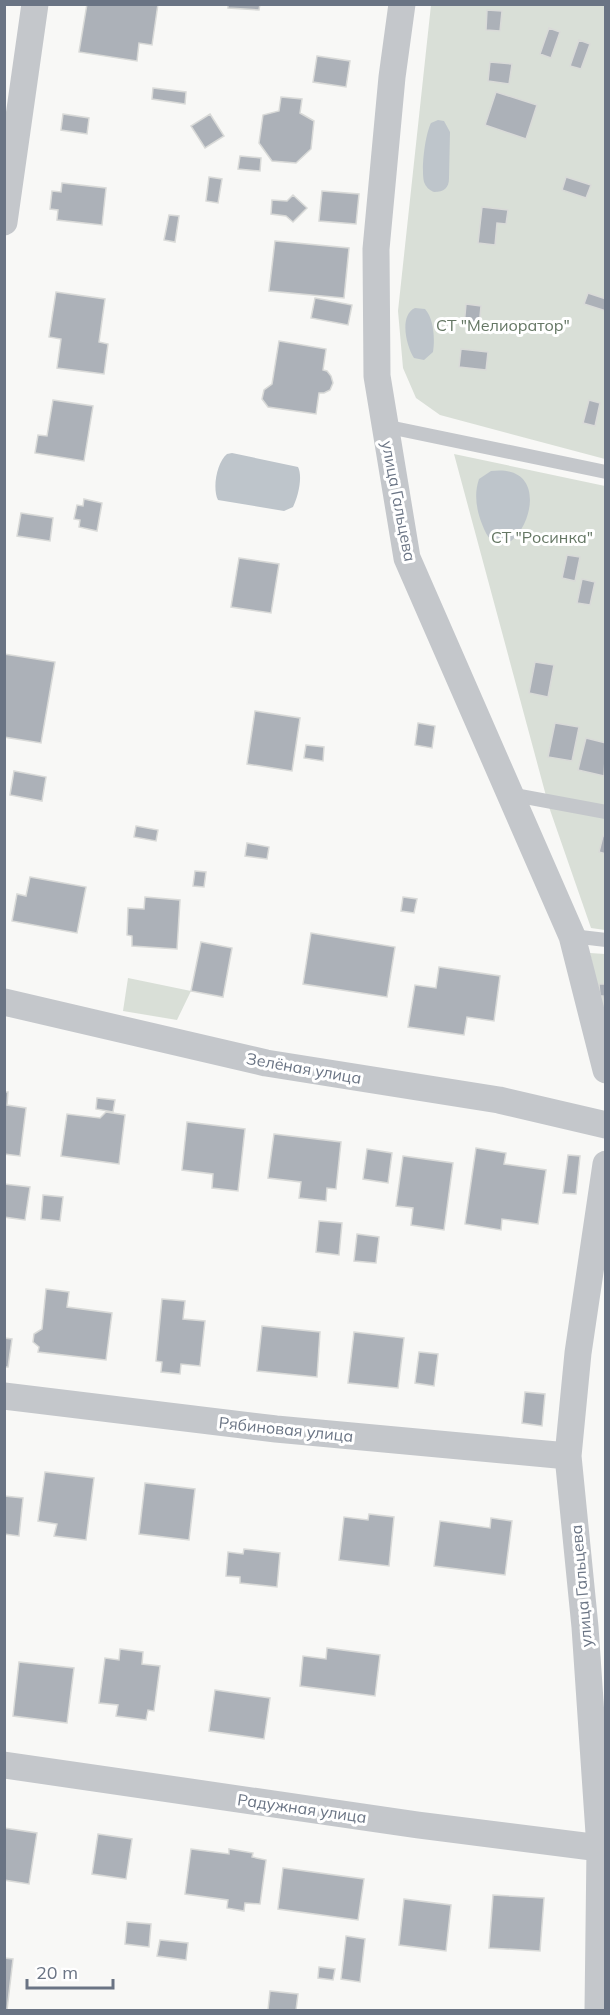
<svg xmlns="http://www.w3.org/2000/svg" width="610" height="2015" font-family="Mulish,sans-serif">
<rect width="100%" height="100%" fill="#f8f8f6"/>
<!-- green -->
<path fill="#d9dfd7" d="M431 5H605V459L440 415 416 398 403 368 398 311Z
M454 454 605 486V930L591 928 549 807Z
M590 953 605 954V1020Z
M128 978 191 991 177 1020 123 1011Z"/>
<!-- water -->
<path fill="#bec5cb" d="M438 120 444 121 450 132 449 178C449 188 444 192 434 192 429 190 426 187 424 182 421 169 425 135 431 123Z
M415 308 425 309C434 319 435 339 433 352L424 360 414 358C406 346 399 315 415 308Z
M232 453 298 467C303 477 298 497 293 507L284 511 218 500C212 488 217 462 227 454Z
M491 471C571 461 507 594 482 524 476 509 474 493 479 479Z"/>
<!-- building -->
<path fill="#acb1b8" stroke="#d9dad8" stroke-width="1.5" d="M87 4H158L152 45 139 43 137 61 79 52Z
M228 4H260L259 10 228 8Z
M487 10 502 11 500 31 486 30Z
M549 28 560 32 551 58 540 54Z
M579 40 590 44 581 69 570 66Z
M317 56 350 61 346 87 313 82Z
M490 62 512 64 509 84 488 81Z
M153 88 186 92 185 104 152 99Z
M496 92 537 105 526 139 485 125Z
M281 97 302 99 300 113 314 121 311 149 296 163 272 161 259 143 263 115 279 111Z
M63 114 89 118 87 134 61 130Z
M210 114 224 136 205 148 191 126Z
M240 156 261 158 260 171 238 169Z
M209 177 222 179 218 203 206 201Z
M566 177 591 185 586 198 562 190Z
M62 183 106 188 102 225 57 220 58 210 50 209 52 191 61 192Z
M322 191 359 194 356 224 319 221Z
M293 195 307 208 293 222 286 216 271 214 272 200 287 201Z
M482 207 508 210 506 224 497 223 495 245 478 243Z
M169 215 179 216 175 242 164 240Z
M275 241 349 248 344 298 269 291Z
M56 292 105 299 99 342 108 344 104 374 57 368 61 339 49 337Z
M588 293 606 299V311L584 304Z
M315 298 352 305 348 325 311 318Z
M466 304 481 306 479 327 464 326Z
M279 341 326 349 323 370 327 371 331 376 333 383 330 390 324 393H319L316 414 268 407 262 399 264 390 272 384Z
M461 349 488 352 486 370 459 367Z
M53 400 93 406 84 461 35 453 38 435 47 436Z
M589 400 600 403 595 426 583 423Z
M84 499 102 503 97 531 79 527 80 520 74 519 77 505 83 506Z
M21 513 53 518 50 541 17 536Z
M567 555 580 557 575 581 562 578Z
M239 558 279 564 271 613 231 607Z
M582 579 595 582 590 605 577 603Z
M4 654 55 662 41 743 4 737Z
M535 662 554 665 548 697 529 693Z
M255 711 300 718 292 771 247 764Z
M418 723 435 726 432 748 415 745Z
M555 723 579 727 572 761 548 757Z
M586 738 606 743 604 776 578 770Z
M306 745 324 747 323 761 304 758Z
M14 771 46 777 42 801 10 795Z
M136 826 158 830 156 841 134 837Z
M603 836H606V854L599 852Z
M247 843 269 847 267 859 245 856Z
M195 871 206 872 204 887 193 886Z
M30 877 86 887 77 933 12 921 17 894 26 896Z
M145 897 180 900 177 949 132 946V936L127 935 128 908 144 909Z
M403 897 417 899 414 913 401 911Z
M311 933 395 947 387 997 303 984Z
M201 942 232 948 223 997 191 991Z
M439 967 500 976 494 1021 467 1017 464 1035 408 1027 415 985 436 988Z
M599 984H606V1007H604L603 996H600Z
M4 1092H8L7 1105 26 1108 20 1156 4 1154Z
M97 1098 115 1100 113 1112 96 1109Z
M106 1112 125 1115 119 1164 61 1156 67 1114 100 1118Z
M187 1122 245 1129 238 1191 212 1188 213 1174 182 1170Z
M274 1134 341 1142 336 1189 327 1188 326 1201 299 1198 301 1182 268 1178Z
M476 1148 506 1153 504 1164 546 1170 538 1224 502 1219 501 1230 465 1224Z
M367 1149 392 1153 388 1183 363 1179Z
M568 1155 580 1156 576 1194 563 1193Z
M403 1156 453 1163 444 1230 411 1225 413 1208 396 1206Z
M4 1184 30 1187 25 1220 4 1217Z
M43 1195 63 1197 60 1221 41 1219Z
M319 1221 342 1223 339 1255 316 1252Z
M357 1234 379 1237 376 1263 354 1261Z
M46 1289 69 1292 67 1307 112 1313 106 1360 38 1352 39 1347 33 1342 34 1334 42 1329Z
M162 1299 185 1301 183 1319 205 1321 200 1366 181 1364 180 1374 161 1372 162 1362 156 1361Z
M262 1326 320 1332 317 1377 257 1371Z
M354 1332 404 1338 398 1388 348 1383Z
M4 1338 12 1339 8 1367H4Z
M419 1352 438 1354 434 1386 415 1383Z
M525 1392 545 1394 542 1426 522 1423Z
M45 1472 94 1478 86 1540 54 1536 57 1524 38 1521Z
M145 1483 195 1489 189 1540 139 1534Z
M4 1496 23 1498 19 1536 4 1534Z
M369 1514 394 1517 389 1566 339 1560 344 1517 368 1520Z
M491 1518 512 1521 505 1575 434 1566 440 1521 490 1528Z
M244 1549 280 1553 277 1587 240 1583V1577L226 1576 228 1552 243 1554Z
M327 1648 380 1655 375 1696 300 1686 303 1656 326 1659Z
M120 1649 143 1652 142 1664 160 1666 154 1711 148 1710 146 1720 116 1716 118 1705 99 1703 105 1658 119 1660Z
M19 1662 74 1668 67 1723 13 1716Z
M215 1690 270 1698 264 1739 209 1731Z
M4 1828 37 1833 29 1884 4 1880Z
M98 1834 132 1839 126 1879 92 1874Z
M191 1849 229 1854V1849L253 1853 252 1857 266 1860 260 1904 245 1903 244 1911 227 1908 228 1900 185 1894Z
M283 1868 364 1879 358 1920 278 1909Z
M493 1895 544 1898 540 1951 489 1948Z
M404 1899 451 1905 446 1951 399 1945Z
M127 1922 151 1924 149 1947 125 1944Z
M346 1936 365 1939 360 1982 341 1979Z
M160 1940 188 1943 186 1960 157 1956Z
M4 1958 13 1959 7 2010H4Z
M319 1967 335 1969 333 1980 318 1978Z
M270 1991 298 1994 296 2010H268Z"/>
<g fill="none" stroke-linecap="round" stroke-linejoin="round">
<!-- service -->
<path stroke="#c4c7cb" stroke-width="14" d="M384 426 606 472
M509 794 606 812
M572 936 606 940"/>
<!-- minor -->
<path stroke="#c4c7cb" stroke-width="27" d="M402 4 392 77 376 249 377 376 407 558 572 936 606 1070
M4 222 35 4
M4 1002 266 1063 499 1100 606 1125
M4 1396 276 1429 568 1456
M4 1765 418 1825 600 1848
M598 2010 600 1848 585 1627 568 1456 578 1353 606 1164"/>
</g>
<g text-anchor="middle" stroke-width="6" stroke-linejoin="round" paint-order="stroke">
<!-- park labels -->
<g font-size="16" fill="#657764" stroke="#fff">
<text x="503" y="331">СТ "Мелиоратор"</text>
<text x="542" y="543">СТ "Росинка"</text>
</g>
<!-- street labels -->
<g font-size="16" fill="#6a7484" stroke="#fff">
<text transform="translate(399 501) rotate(79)" y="6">улица Гальцева</text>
<text transform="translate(304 1068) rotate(10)" y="6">Зелёная улица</text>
<text transform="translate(286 1429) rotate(6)" y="6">Рябиновая улица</text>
<text transform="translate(581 1586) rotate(-95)" y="6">улица Гальцева</text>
<text transform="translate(302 1808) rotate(8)" y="6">Радужная улица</text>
</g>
</g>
<!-- border -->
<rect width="610" height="2015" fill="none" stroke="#6a7484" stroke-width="12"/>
<!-- scale -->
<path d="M27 1979v9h86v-9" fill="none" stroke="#6a7484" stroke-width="3"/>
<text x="36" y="1979" font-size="18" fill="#6a7484" stroke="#ffffff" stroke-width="4.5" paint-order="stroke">20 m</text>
</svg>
